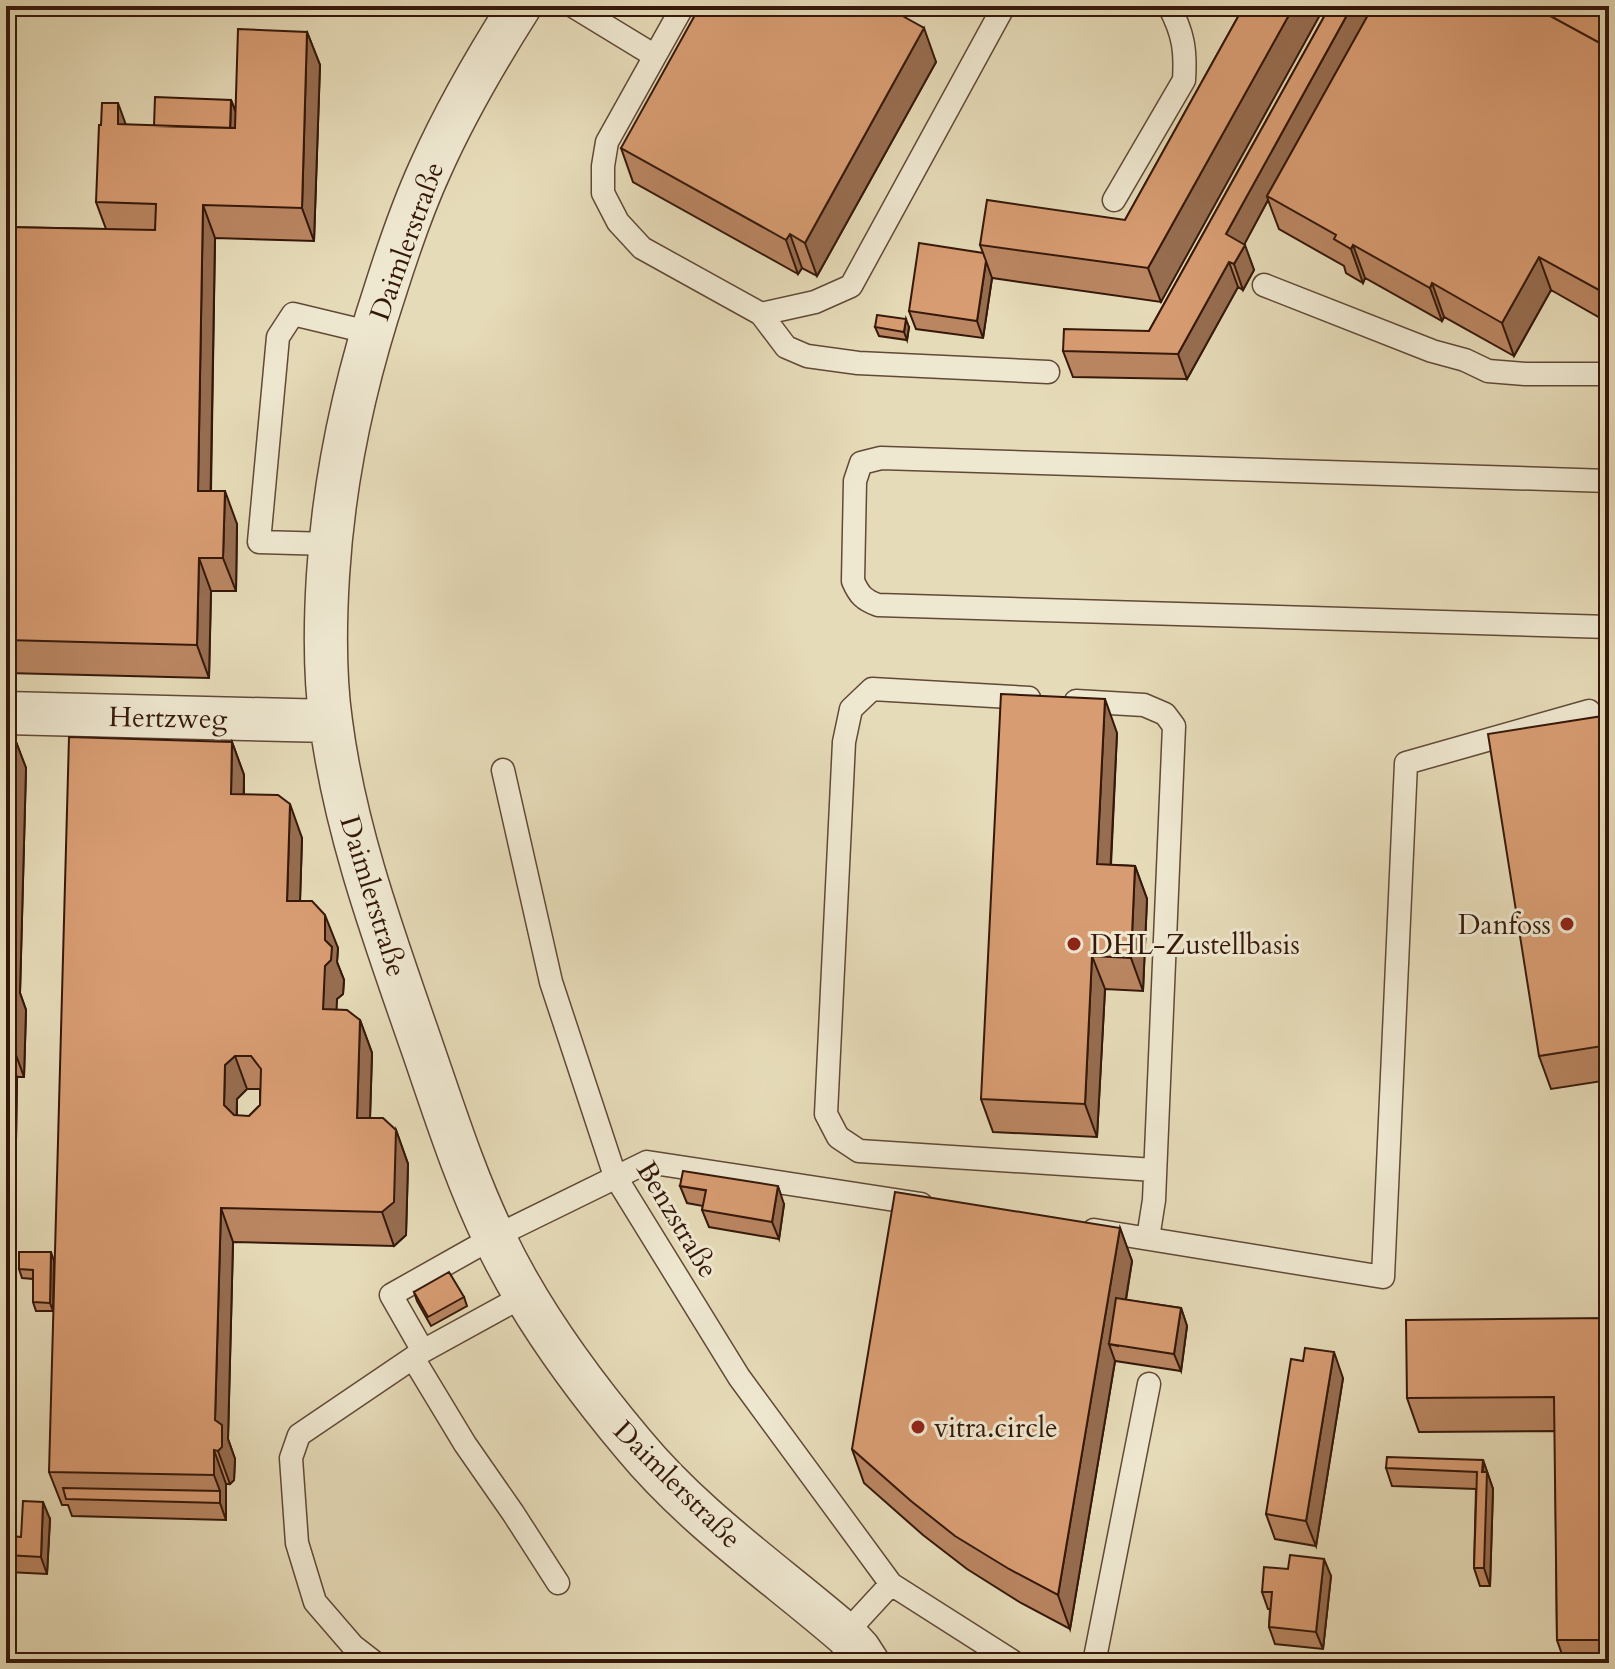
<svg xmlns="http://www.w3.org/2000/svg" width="1615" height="1669" font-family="Cardo,serif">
<rect width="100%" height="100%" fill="#e6dbb8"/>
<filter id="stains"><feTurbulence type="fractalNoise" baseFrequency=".0025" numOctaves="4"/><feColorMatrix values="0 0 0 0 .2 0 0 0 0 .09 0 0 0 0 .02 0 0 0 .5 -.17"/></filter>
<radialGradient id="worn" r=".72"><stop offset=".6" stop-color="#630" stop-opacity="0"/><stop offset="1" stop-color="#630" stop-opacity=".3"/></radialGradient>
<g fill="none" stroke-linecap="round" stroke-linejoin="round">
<defs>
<path id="lane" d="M573 6 655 56 607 142 603 166V193L618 222 642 248 761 314 786 347 807 356 858 363 1048 372
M655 56 683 6
M1114 200 1184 80C1186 49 1183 33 1169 6
M1264 285 1432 351 1465 360 1488 371 1525 374H1609
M761 314 815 302 851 286 1004 6
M1609 481 881 458 861 463 855 481 853 581C859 595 864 600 878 605L1609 627
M330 544 259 542 278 337 293 314 372 333
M1029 698 872 689 851 709 844 742 826 1114 838 1137 859 1151 1155 1170
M1076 701 1144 705 1165 714 1174 726 1154 1200 1148 1238
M503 770 551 982 615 1176 739 1377 891 1584 845 1634
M1094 1230 1383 1277 1406 763 1589 711
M525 1295 423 1351 391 1295 494 1237 647 1162 921 1204
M413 1358 465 1444 513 1513 558 1583
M891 1584 1015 1663
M375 1663 353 1646 315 1602 297 1543 291 1458 299 1435 423 1351
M1094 1663 1149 1384"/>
<path id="street" d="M520 6C487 58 456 111 431 167 413 206 399 247 386 288 355 381 334 477 328 575 325 624 324 673 331 722 345 831 384 937 420 1041 443 1107 464 1175 495 1239 530 1313 580 1381 633 1444 694 1518 773 1572 845 1634L859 1649 868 1663
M6 713 330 721"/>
</defs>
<!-- lane casing -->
<use href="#lane" stroke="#614936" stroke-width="25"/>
<!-- street casing -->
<use href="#street" stroke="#614936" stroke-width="45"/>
<!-- lane -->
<use href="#lane" stroke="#efe8d1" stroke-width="22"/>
<!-- street -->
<use href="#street" stroke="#efe8d1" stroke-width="42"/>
</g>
<!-- wall -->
<path fill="#ba8662" stroke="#35180a" stroke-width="2" fill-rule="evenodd" d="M1244 6 1161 302 992 278 983 338 916 329 909 311 983 253 980 245 1125 220Z
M1330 6H1609V323L1551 290 1514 356 1444 317 1442 321 1365 278 1363 283 1346 273 1344 266 1279 229 1268 200 1244 244 1254 270 1243 290 1238 287 1187 379 1073 377 1063 351 1149 331Z
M903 8 906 18 936 62 817 276 802 268 798 274 633 182 621 148Z
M307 32 320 65 314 241 215 238 211 491 237 524 236 591H211L209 678 6 673V227L106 229 96 202 126 125 154 126 231 100 236 112Z
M875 327H909L907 340 879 336Z
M1609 715V1080L1551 1089 1539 1056Z
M1117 733 1111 865 1135 866 1147 899 1143 991 1105 989 1097 1137 993 1132 981 1099Z
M6 734H13L26 768 20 993 26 1010 24 1077H17L16 1141H6Z
M232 742 244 775V794L302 838 300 901 338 948 337 962 344 980 343 994 337 999 336 1010 360 1020 372 1053 370 1118 396 1130 408 1164 406 1235 394 1246 233 1242 228 1439 235 1459 234 1480 230 1484H226V1520L72 1516 68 1505H62L49 1472ZM247 1089H260V1105L249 1116H237V1099Z
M680 1186 784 1204 779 1239 709 1227 702 1210 703 1206 687 1203Z
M1120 1228 1132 1261 1126 1300 1181 1308 1187 1326 1181 1371 1115 1361 1070 1629 1021 1603 967 1569 923 1535 864 1483 852 1449Z
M54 1261 53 1311H36L33 1302V1279L22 1278 19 1269Z
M414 1292 464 1297 467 1306 431 1326 417 1301Z
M1609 1318V1663H1565L1557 1640 1555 1431 1419 1432 1407 1398Z
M1343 1378 1316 1546 1275 1539 1266 1514Z
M1483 1460 1493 1489 1490 1586H1480L1474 1568 1476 1489 1392 1486 1386 1468Z
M50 1519 47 1574 8 1572 6 1567V1536L21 1537Z
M1331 1576 1323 1649 1275 1644 1269 1627 1270 1609H1268L1262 1592Z"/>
<!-- shaded-wall -->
<path fill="#976d50" stroke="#35180a" stroke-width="2" d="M1294 6H1325L1161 302 1148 268Z
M1352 6H1376L1267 196 1268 200 1236 260 1226 234Z
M924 28 936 62 817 276 805 243Z
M307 32 320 65 314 241 302 208Z
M231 100 238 118 236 154 230 137Z
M118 103 130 136 118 124Z
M203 205 215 238 210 524 198 491Z
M790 234 802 268 798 274 786 240Z
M1245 245 1254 270 1243 290 1234 264Z
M1353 245 1365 278 1363 283 1351 249Z
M1539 257 1551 290 1514 356 1502 323Z
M986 261 992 278 983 338 977 321Z
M1229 262 1238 287 1187 379 1178 354Z
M1432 283 1444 317 1442 321 1430 288Z
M906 319 909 327 907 340 904 332Z
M225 491 237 524 236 591 223 558Z
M199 558 211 591 209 678 197 645Z
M1105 699 1117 733 1109 897 1097 864Z
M13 734 26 768 20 993 26 1010 24 1077 12 1044 7 977Z
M232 742 244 775 243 827 231 794Z
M290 804 302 838 299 934 287 901Z
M1135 866 1147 899 1143 991 1131 958Z
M325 915 338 948 337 962 344 980 343 994 337 999 335 1043 323 1009Z
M1092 956 1105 989 1097 1137 1085 1104Z
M360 1020 372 1053 369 1151 357 1118Z
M6 1046 17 1077 16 1141 6 1115Z
M235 1056 247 1089 237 1099 236 1138 224 1105 225 1065Z
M396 1130 408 1164 406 1235 394 1246 382 1212Z
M778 1186 784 1204 779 1239 772 1222Z
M221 1208 233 1242 228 1439 235 1459 234 1480 230 1484 218 1451 215 1420Z
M1120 1228 1132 1261 1118 1346 1109 1344 1115 1361 1070 1629 1058 1595Z
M51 1252 54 1261 53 1311 50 1303Z
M1181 1308 1187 1326 1181 1371 1174 1354Z
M1334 1352 1343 1378 1316 1546 1306 1521Z
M214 1450 226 1484V1520L220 1503V1491L214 1475Z
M1483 1460 1493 1489 1490 1586 1484 1568Z
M43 1502 50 1519 47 1574 41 1557Z
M1324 1559 1331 1576 1323 1649 1316 1632Z"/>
<!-- building -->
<path fill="#d89c72" stroke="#35180a" stroke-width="2" fill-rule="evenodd" d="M700 6H899L903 8 899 14 924 28 805 243 790 234 786 240 621 148Z
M1244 6H1294L1148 268 980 245 987 200 1125 220Z
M1330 6H1352L1226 234 1245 245 1234 264 1229 262 1178 354 1063 351 1064 329 1149 331Z
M1373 6H1532L1609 48V294L1608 295 1539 257 1502 323 1432 283 1430 288 1353 245 1351 249 1334 239 1336 235 1267 196Z
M1532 6H1609V48Z
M238 29 307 32 302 208 203 205 198 491H225L223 558H199L197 645 6 640V227L155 230 156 204 96 202 99 125H101L102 103H118V124L235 128Z
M155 97 231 100 230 128 154 126Z
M919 243 983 253 986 261 977 321 909 311Z
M877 315 906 319 904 332 875 327Z
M1001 694 1105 699 1097 864 1135 866 1131 958 1092 956 1085 1104 981 1099Z
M1609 715V1045L1539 1056 1488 734Z
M6 734H13L7 977 14 976 12 1044H6Z
M69 737 232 742 231 794 278 795 290 804 287 901H312L325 915V940L332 947 331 960 325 966 323 1009 347 1010 360 1020 357 1118H383L396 1130 394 1202 382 1212 221 1208 215 1420 222 1425V1447L218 1451 214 1450V1475L49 1472ZM235 1056H251L261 1069 260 1105 249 1116 234 1115 224 1105 225 1065Z
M683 1171 778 1186 772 1222 702 1210 706 1190 680 1186Z
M895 1192 1120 1228 1058 1595 1009 1569 955 1536 911 1501 852 1449Z
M19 1252H51L50 1303 33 1302V1270L19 1269Z
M449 1272 464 1297 428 1317 414 1292Z
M1116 1298 1181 1308 1174 1354 1109 1344Z
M1609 1318V1640H1557L1554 1397 1407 1398 1406 1320Z
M1305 1348 1334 1352 1306 1521 1266 1514 1291 1359 1303 1361Z
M1387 1457 1483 1460 1482 1472H1487L1484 1568H1474L1477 1472 1386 1468Z
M63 1488 220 1491V1503L66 1499Z
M23 1501 43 1502 41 1557 6 1555V1536L21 1537Z
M1290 1555 1324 1559 1316 1632 1269 1627 1272 1592H1262L1264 1567 1288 1569Z"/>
<!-- markers -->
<g fill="#8f2418" stroke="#efe8d1" stroke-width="3">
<circle cx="1567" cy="924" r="8"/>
<circle cx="1074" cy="944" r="8"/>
<circle cx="918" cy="1427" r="8"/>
</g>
<g text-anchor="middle" stroke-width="6" stroke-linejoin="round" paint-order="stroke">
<!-- street labels -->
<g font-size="28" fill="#35180a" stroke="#efe8d1">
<text transform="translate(406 241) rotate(-70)" y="10">Daimlerstraße</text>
<text transform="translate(168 717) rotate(1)" y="10">Hertzweg</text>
<text transform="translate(374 896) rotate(73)" y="10">Daimlerstraße</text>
<text transform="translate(678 1219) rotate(59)" y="10">Benzstraße</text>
<text transform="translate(678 1484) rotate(45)" y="10">Daimlerstraße</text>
</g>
<!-- poi labels -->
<g font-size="28" fill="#35180a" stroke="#efe8d1" text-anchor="start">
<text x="1551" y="934" text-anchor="end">Danfoss</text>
<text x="1090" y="954">DHL-Zustellbasis</text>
<text x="934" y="1437">vitra.circle</text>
</g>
</g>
<!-- margin -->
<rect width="1615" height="1669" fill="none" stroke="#e6dbb8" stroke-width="32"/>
<rect x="8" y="8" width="1599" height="1653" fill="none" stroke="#35180a" stroke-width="4"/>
<rect x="16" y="16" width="1583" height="1637" fill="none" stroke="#35180a" stroke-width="2"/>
<rect width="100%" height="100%" filter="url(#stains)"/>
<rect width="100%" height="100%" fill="url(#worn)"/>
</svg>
